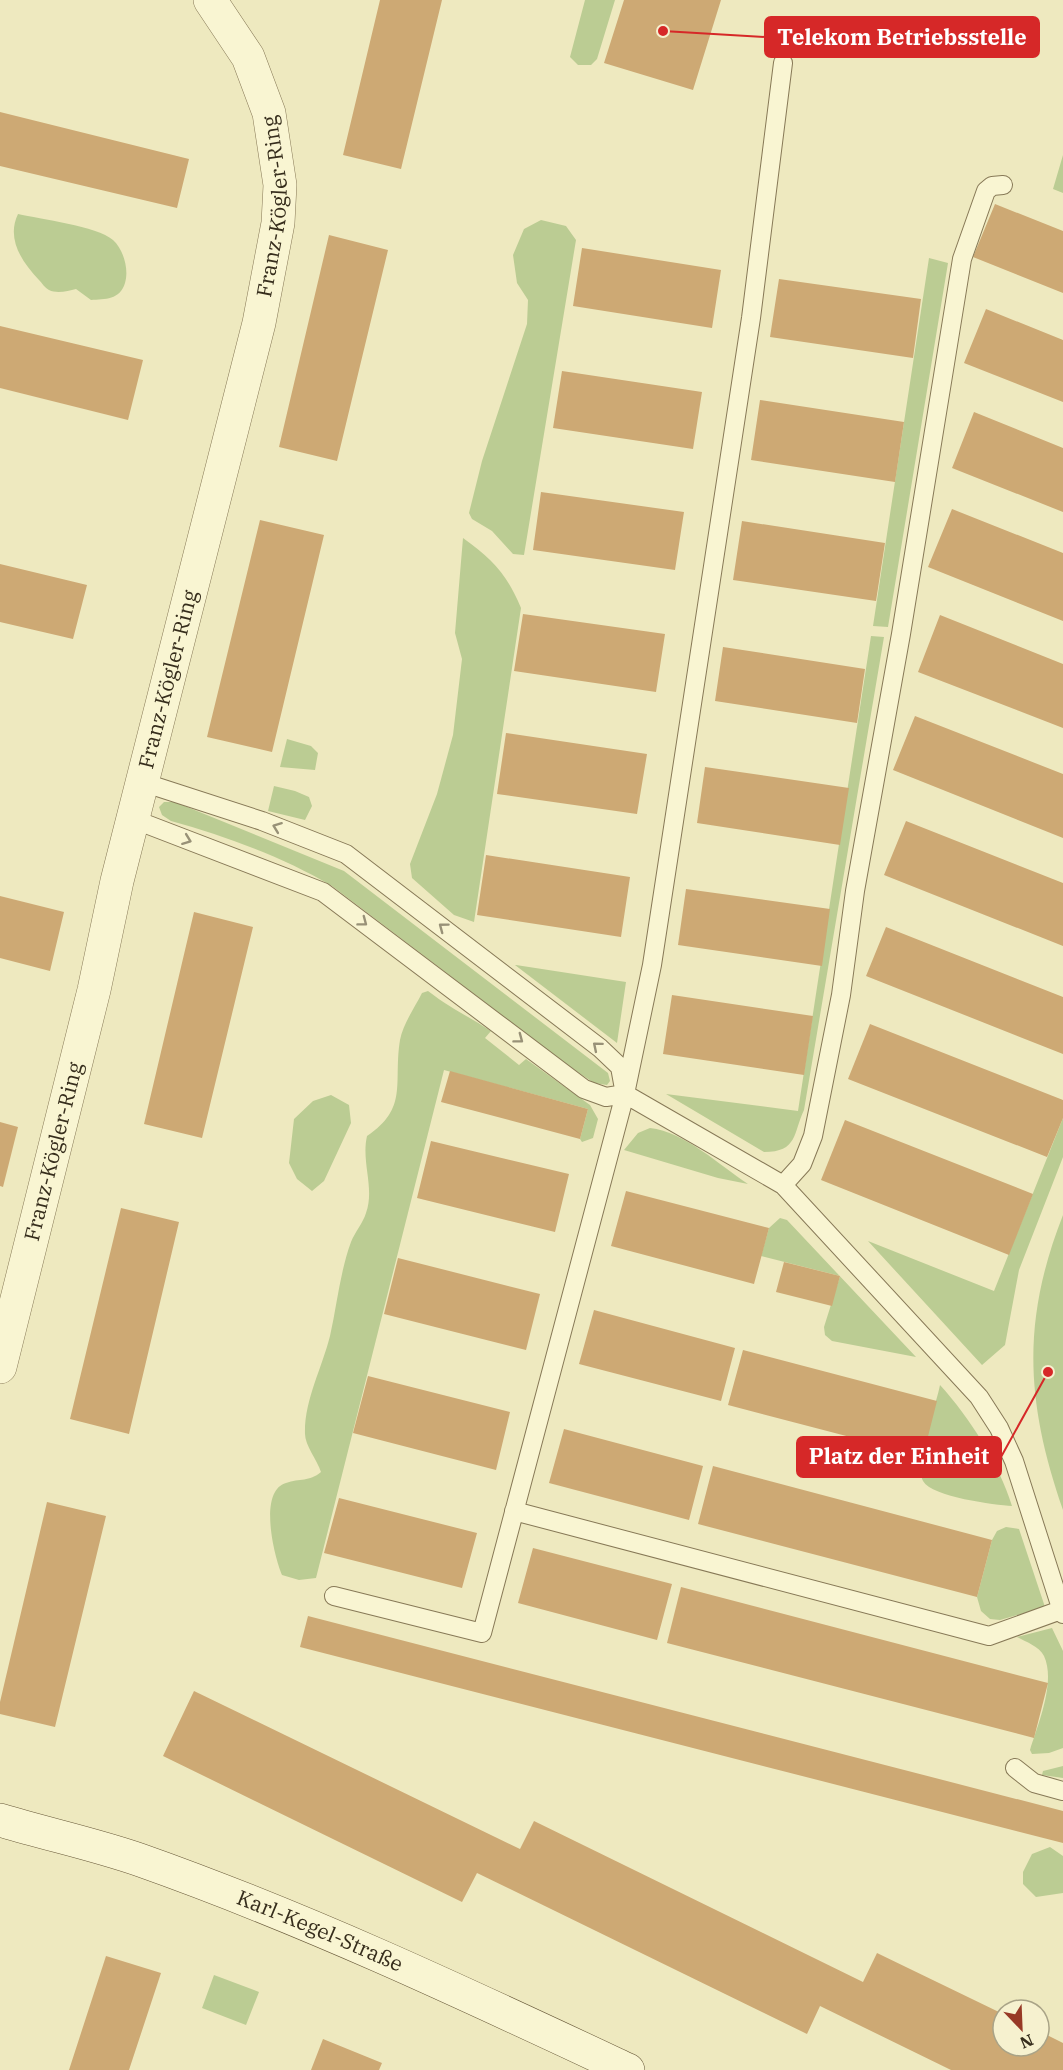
<svg xmlns="http://www.w3.org/2000/svg" width="1063" height="2070" font-family="'IBM Plex Serif',serif">
<rect width="100%" height="100%" fill="#eee9bf"/>
<!-- green -->
<path fill="#bbcc93" d="M585 0H615L597 59 591 65H578L570 57Z
M1063 155V193L1053 189Z
M18 214C40 219 97 226 113 240 124 250 129 270 125 283 120 300 105 299 91 300L76 289C68 291 57 294 49 290 45 288 42 283 39 280 22 262 6 239 18 214Z
M541 220 566 226 576 240 524 555 513 554 492 531 472 519 469 513 482 461 527 324 528 300 517 283 513 255 524 229Z
M929 258 948 263 888 627 873 626Z
M463 538C492 559 507 574 521 608L474 922 454 915 412 878 410 864 437 794 453 735 462 659 455 633Z
M871 636 884 637 804 1110C793 1133 798 1152 764 1152L666 1094 798 1111Z
M287 739 311 746 318 753 315 770 280 767Z
M274 786 295 791 309 797 312 806 305 820 268 811Z
M164 802H175L344 871 608 1073 610 1081 607 1085 594 1083 573 1069 332 886C283 857 225 836 171 821L162 815 159 807Z
M516 965 626 982 617 1043 515 965Z
M428 991C450 1008 468 1016 491 1031L485 1038 519 1065 526 1059 590 1105 598 1119 593 1138 582 1142 580 1139 588 1109 444 1070 316 1578 299 1580 282 1575C274 1556 258 1491 286 1483 300 1478 309 1482 321 1472 317 1460 305 1445 305 1434 304 1401 322 1368 330 1336 337 1305 340 1272 351 1242 355 1232 363 1223 366 1213 375 1188 361 1162 367 1136 409 1108 393 1083 400 1040 403 1024 415 1007 422 993Z
M331 1095 349 1105 351 1123 324 1181 312 1191 297 1179 289 1163 294 1119 313 1101Z
M1063 1118V1157L1019 1270 1005 1345 982 1365 868 1241 994 1291Z
M650 1128C685 1132 719 1165 748 1184L718 1178 624 1150 638 1133Z
M1063 1215V1510C1026 1403 1021 1322 1063 1215Z
M780 1218 787 1220 916 1357 832 1341 825 1335 824 1327 840 1276 761 1256 769 1228Z
M940 1385C970 1418 999 1464 1012 1506 995 1505 932 1497 923 1481 914 1465 936 1406 940 1385Z
M1006 1527 1019 1529 1045 1607 1000 1620 990 1619 981 1611 977 1597 992 1540 997 1531Z
M1052 1628 1063 1651V1748L1049 1753 1032 1754 1030 1750C1038 1724 1056 1682 1044 1656 1039 1646 1026 1642 1017 1637Z
M1063 1766V1778L1042 1775 1043 1771Z
M1050 1847 1063 1856V1893L1036 1897 1023 1884V1872L1032 1854Z
M214 1975 259 1992 246 2025 202 2008Z"/>
<!-- building -->
<path fill="#cda974" d="M380 0H442L401 169 343 155Z
M624 0H721L693 90 604 63Z
M0 112 189 159 177 208 0 166Z
M995 204 1063 231V293L973 257Z
M329 235 388 250 337 461 279 447Z
M582 248 721 270 712 328 573 306Z
M779 279 921 299 913 358 770 337Z
M986 309 1063 340V402L964 363Z
M0 326 143 360 128 420 0 388Z
M562 371 702 392 693 449 553 428Z
M760 400 904 422 895 482 751 460Z
M974 412 1063 448V512L952 468Z
M541 492 684 512 675 570 533 550Z
M952 509 1063 553V621L928 567Z
M260 520 324 535 272 752 207 737Z
M742 521 885 543 876 601 733 580Z
M0 564 87 585 73 639 0 622Z
M523 614 665 634 656 692 514 671Z
M940 615 1063 664V728L918 672Z
M723 647 865 669 857 723 715 701Z
M915 716 1063 774V838L893 770Z
M506 733 647 754 637 814 497 794Z
M705 767 849 788 840 845 697 823Z
M906 821 1063 883V946L884 875Z
M486 855 630 877 621 937 477 915Z
M686 889 830 909 822 966 678 945Z
M0 896 64 912 50 971 0 958Z
M194 912 253 927 202 1138 144 1124Z
M886 927 1063 997V1054L866 976Z
M672 995 813 1016 804 1075 663 1054Z
M870 1024 1063 1100V1118L1047 1157 848 1079Z
M450 1071 588 1109 580 1139 441 1102Z
M845 1120 1033 1194 1009 1255 821 1180Z
M0 1122 18 1127 3 1187 0 1186Z
M431 1141 569 1174 555 1232 417 1198Z
M626 1191 769 1228 754 1284 611 1246Z
M121 1208 179 1222 129 1434 70 1419Z
M398 1258 540 1294 526 1350 384 1314Z
M784 1262 840 1276 832 1306 776 1292Z
M594 1310 735 1348 721 1401 579 1364Z
M743 1350 937 1401 923 1456 728 1405Z
M368 1376 510 1412 496 1470 353 1433Z
M564 1429 703 1466 689 1520 549 1483Z
M713 1466 992 1540 977 1597 698 1524Z
M339 1498 477 1533 462 1588 324 1553Z
M47 1502 106 1516 55 1727 0 1714V1702Z
M533 1548 672 1584 657 1640 518 1603Z
M681 1587 1048 1683 1034 1738 667 1643Z
M308 1616 1063 1811V1843L300 1647Z
M194 1691 520 1849 534 1821 863 1982 877 1953 1003 2014V2046H1039V2031L1063 2043V2070H951L820 2006 807 2034 477 1873 462 1902 163 1756Z
M106 1956 161 1973 129 2070H69Z
M323 2039 382 2063 379 2070H311Z"/>
<g fill="none" stroke-linecap="round" stroke-linejoin="round">
<defs>
<path id="lane" d="M142 782 262 821 346 854 600 1048 620 1067 624 1089
M133 819 323 892 584 1089 606 1097 625 1094 783 1185 979 1397 999 1428 1014 1461 1063 1614
M783 1185 802 1164 813 1136 841 995 855 891 901 634 962 259 986 191 992 186 1003 185
M514 1511 989 1636 1061 1610
M334 1596 482 1633 625 1094 652 965 751 318 783 63
M1015 1768 1034 1783 1063 1791"/>
<g id="street">
<path id="s1" d="M0 1367 94 990 117 881 259 323 278 223 280 185 269 113 248 57 210 0"/>
</g>
<g id="secondary">
<path id="s2" d="M0 1820C46 1834 94 1844 140 1860 307 1919 468 1995 628 2070"/>
</g>
</defs>
<!-- lane casing -->
<use href="#lane" stroke="#877957" stroke-width="20"/>
<!-- street casing -->
<use href="#street" stroke="#877957" stroke-width="34"/>
<!-- secondary casing -->
<use href="#secondary" stroke="#695a3a" stroke-width="34"/>
<!-- lane -->
<use href="#lane" stroke="#f9f5d2" stroke-width="18"/>
<!-- street -->
<use href="#street" stroke="#f9f5d2" stroke-width="33"/>
<!-- secondary -->
<use href="#secondary" stroke="#f9f5d2" stroke-width="33"/>
</g>
<!-- one-way arrows -->
<defs><path id="oneway-chevron" d="M-2-3.5L2.5 0L-2 3.5" fill="none" stroke-width="1.6" stroke-linecap="round" stroke-linejoin="round" transform="scale(1.5)"/></defs>
<g stroke="#989177">
<use href="#oneway-chevron" transform="translate(277 827) rotate(-159)"/>
<use href="#oneway-chevron" transform="translate(187 840) rotate(21)"/>
<use href="#oneway-chevron" transform="translate(363 922) rotate(37)"/>
<use href="#oneway-chevron" transform="translate(443 927) rotate(-143)"/>
<use href="#oneway-chevron" transform="translate(519 1039) rotate(37)"/>
<use href="#oneway-chevron" transform="translate(597 1046) rotate(-140)"/>
</g>
<g text-anchor="middle" stroke-width="4.5" stroke-linejoin="round" paint-order="stroke">
<!-- street labels -->
<g font-size="21" fill="#362d1c" stroke="#f6f1cf">
<text dy="7" stroke="none"><textPath href="#s1" startOffset="1194">Franz-Kögler-Ring</textPath></text>
<text dy="7" stroke="none"><textPath href="#s1" startOffset="708">Franz-Kögler-Ring</textPath></text>
<text dy="7" stroke="none"><textPath href="#s1" startOffset="222">Franz-Kögler-Ring</textPath></text>
<text dy="7" stroke="none"><textPath href="#s2" startOffset="339">Karl-Kegel-Straße</textPath></text>
</g>
</g>
<!-- callouts -->
<path fill="none" stroke="#d62828" stroke-width="2" d="M663 31L765 37M1048 1372L1001 1457"/>
<g fill="#d62828" stroke="#f6f1cf" stroke-width="2">
<circle cx="663" cy="31" r="6"/>
<circle cx="1048" cy="1372" r="6"/>
</g>
<g fill="#d62828" stroke="#d62828" stroke-width="2">
<rect x="765" y="17" width="274" height="40" rx="6"/>
<rect x="797" y="1437" width="204" height="40" rx="6"/>
</g>
<g font-size="22" text-anchor="middle" font-weight="bold" fill="#fff">
<text x="902" y="45">Telekom Betriebsstelle</text>
<text x="899" y="1464">Platz der Einheit</text>
</g>
<!-- north arrow -->
<g transform="translate(1021 2028) rotate(157)"><circle r="28" fill="#f6f1cf" stroke="#a9a387" stroke-width="1.5"/>
<path d="M0-4.5L10 22L0 15L-10 22Z" fill="#973926"/>
<text y="-9" font-size="16" font-weight="bold" text-anchor="middle" fill="#362d1c">N</text>
</g>
</svg>
